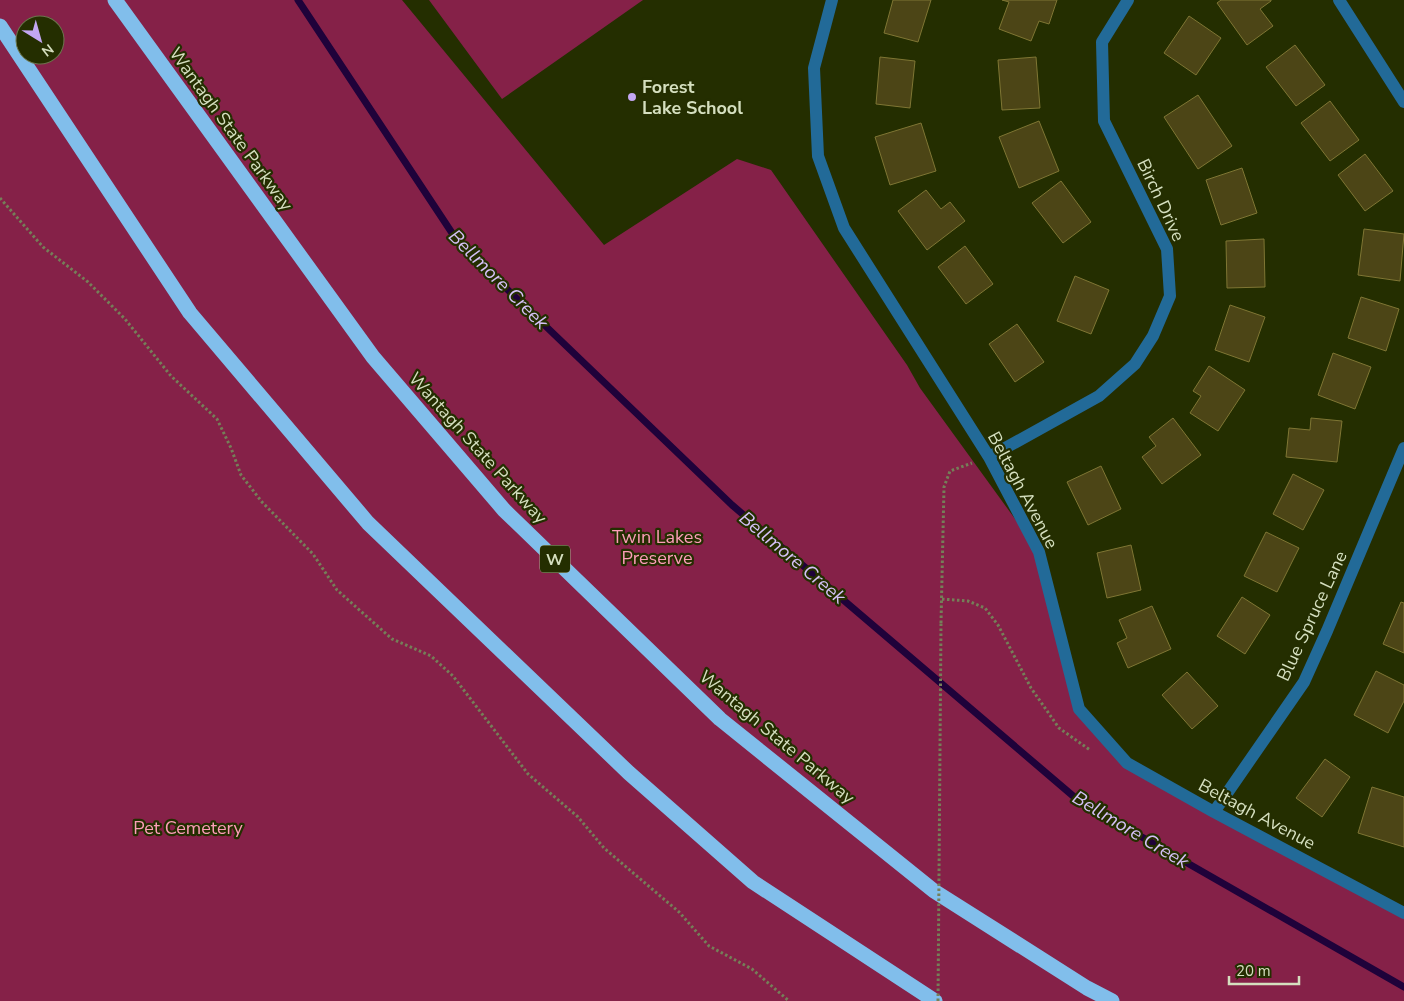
<svg xmlns="http://www.w3.org/2000/svg" width="1404" height="1001" font-family="'Nunito Sans',sans-serif">
<rect width="100%" height="100%" fill="#242e00"/>
<!-- green -->
<path fill="#852148" fill-rule="evenodd" d="M0 0H402L604 245 737 159 771 170 907 365 920 388 1039 552 1079 709 1127 763 1404 913V1001H0ZM25 25H55V55H25Z
M429 0H643L502 99Z"/>
<g fill="none" stroke-linecap="round" stroke-linejoin="round">
<!-- stream -->
<path stroke="#1f023a" stroke-width="7" d="M298 0 458 242 732 505 1079 801 1404 987"/>
</g>
<!-- building -->
<path fill="#4c4516" stroke="#7f7634" d="M893 0H931L918 42 884 33Z
M1002 0H1057L1049 24 1039 21 1031 41 999 29 1009 2Z
M1221 0H1271V1L1260 9 1273 26 1247 45 1217 3Z
M1189 16 1221 38 1196 75 1164 53Z
M1295 45 1325 85 1296 106 1266 67Z
M880 57 915 61 910 108 876 104Z
M1036 57 1040 108 1002 110 998 60Z
M1198 95 1232 146 1198 169 1164 117Z
M1330 101 1359 140 1330 161 1301 123Z
M1039 121 1059 171 1019 188 999 137Z
M921 123 936 171 890 185 875 137Z
M1365 154 1393 191 1365 211 1338 175Z
M1242 168 1257 213 1221 225 1206 180Z
M1061 181 1091 222 1063 243 1032 203Z
M926 190 941 209 950 202 965 221 927 250 898 211Z
M1364 229 1404 234 1400 281 1358 275Z
M1264 239 1265 287 1227 288 1226 241Z
M965 246 993 284 966 304 938 267Z
M1075 276 1109 290 1091 334 1057 321Z
M1361 297 1399 309 1386 351 1348 338Z
M1230 305 1265 317 1249 362 1215 350Z
M1017 324 1044 362 1015 382 989 344Z
M1333 353 1371 367 1355 409 1318 395Z
M1209 366 1245 390 1218 431 1190 413 1201 396 1193 391Z
M1173 418 1201 455 1162 484 1142 457 1156 446 1149 437Z
M1311 418 1342 421 1337 462 1286 457 1289 428 1310 430Z
M1101 466 1121 509 1088 525 1067 482Z
M1293 474 1324 490 1303 530 1273 514Z
M1266 532 1299 548 1277 592 1244 576Z
M1131 545 1141 590 1107 598 1097 553Z
M1242 597 1270 615 1245 654 1217 636Z
M1401 602 1404 603V653L1383 644Z
M1152 606 1171 649 1128 668 1117 643 1127 638 1119 620Z
M1376 671 1404 685V701L1388 733 1354 715Z
M1187 672 1218 706 1192 729 1162 695Z
M1325 759 1350 777 1322 817 1296 798Z
M1372 787 1404 797V847L1358 833Z"/>
<g fill="none" stroke-linecap="round" stroke-linejoin="round">
<!-- path -->
<path stroke="#757f58" stroke-width="3" stroke-dasharray="2.5 2.5" stroke-linecap="butt" d="M0 198 43 247 88 282 125 319 171 376 217 419 231 448 241 475 262 502 313 554 337 590 392 639 431 656 453 676 528 774 578 817 604 848 679 912 709 946 752 969 789 1001
M942 599 968 601 985 608 998 625 1031 688 1059 728 1090 750
M941 623 944 487 950 471 972 463"/>
<!-- minor -->
<path stroke="#226a98" stroke-width="12" d="M832 0 814 68 818 156 844 228 989 457 1039 552 1079 709 1127 763 1214 812 1404 913
M1339 0 1404 102
M989 457 1099 396 1135 364 1153 336 1170 296 1167 249 1104 121 1102 42 1128 0
M1214 812 1304 682 1327 631 1404 448"/>
<!-- highway -->
<path stroke="#81beeb" stroke-width="15" d="M115 0 373 357 504 510 720 719 934 891 1087 988 1112 1001
M0 26 190 313 368 523 629 773 753 882 935 1001"/>
<!-- path-bridge -->
<path stroke="#757f58" stroke-width="3" stroke-dasharray="2.5 2.5" stroke-linecap="butt" d="M938 1001 941 623"/>
</g>
<!-- markers -->
<circle fill="#c3a7f2" stroke="#242e00" stroke-width="2" cx="632" cy="97" r="5"/>
<g text-anchor="middle" stroke-width="4.5" stroke-linejoin="round" paint-order="stroke">
<!-- shield labels -->
<rect fill="#242e00" stroke="#a0aa86" stroke-width="1" x="540" y="545.5" width="30" height="27" rx="4"/>
<g font-size="16" font-weight="bold" fill="#d5dfbf">
<text x="555" y="565">W</text>
</g>
<!-- poi labels -->
<g font-size="18" font-weight="bold" fill="#d5dfbf" stroke="#242e00" text-anchor="start">
<text x="642" y="93">Forest<tspan x="642" dy="21">Lake School</tspan></text>
</g>
<!-- street labels -->
<g font-size="18" fill="#d5dfbf" stroke="#242e00">
<text transform="translate(231 129) rotate(54)" y="6">Wantagh State Parkway</text>
<text transform="translate(1161 200) rotate(65)" y="6">Birch Drive</text>
<text transform="translate(478 448) rotate(48)" y="6">Wantagh State Parkway</text>
<text transform="translate(1023 490) rotate(62)" y="6">Beltagh Avenue</text>
<text transform="translate(1312 616) rotate(-65)" y="6">Blue Spruce Lane</text>
<text transform="translate(777 737) rotate(40)" y="6">Wantagh State Parkway</text>
<text transform="translate(1257 814) rotate(28)" y="6">Beltagh Avenue</text>
</g>
<!-- park labels -->
<g font-size="18" fill="#fd9eb9" stroke="#242e00">
<text x="657" y="543">Twin Lakes<tspan x="657" dy="21">Preserve</tspan></text>
<text x="188" y="834">Pet Cemetery</text>
</g>
<!-- water labels -->
<g font-size="19" font-style="italic" fill="#d5c1f7" stroke="#242e00">
<text transform="translate(499 279) rotate(45)" y="7">Bellmore Creek</text>
<text transform="translate(793 557) rotate(40)" y="7">Bellmore Creek</text>
<text transform="translate(1131 829) rotate(31)" y="7">Bellmore Creek</text>
</g>
</g>
<!-- north arrow -->
<g transform="translate(40 40) rotate(143)"><circle r="24" fill="#242e00" stroke="#6b754c"/>
<path d="M0-4L9 19L0 12L-9 19Z" fill="#c3a7f2"/>
<text y="-8" font-size="14" font-weight="bold" text-anchor="middle" fill="#d5dfbf">N</text>
</g>
<!-- scale -->
<path d="M1229 976v8h70v-8" fill="none" stroke="#d5dfbf" stroke-width="2.5"/>
<text x="1236" y="976" font-size="15" fill="#d5dfbf" stroke="#242e00" stroke-width="4" paint-order="stroke">20 m</text>
</svg>
